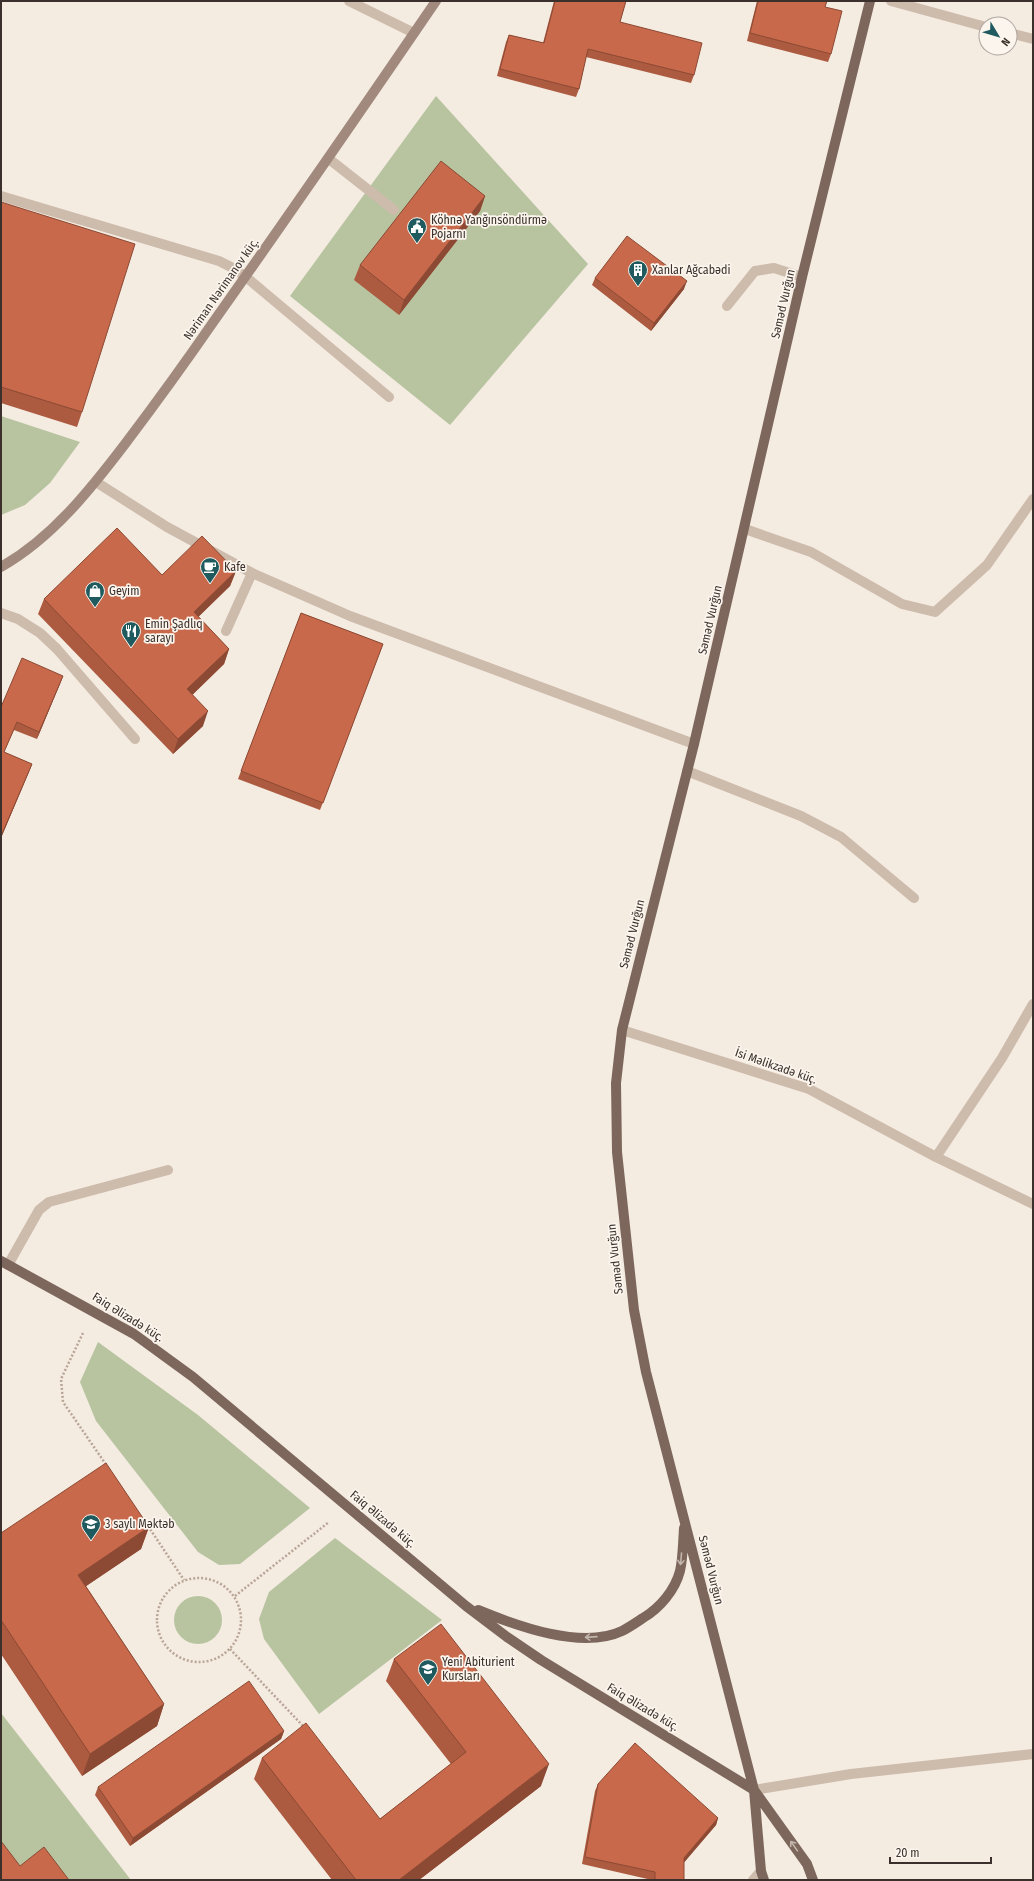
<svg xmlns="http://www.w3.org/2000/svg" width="1034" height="1881" font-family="'Fira Sans Condensed',sans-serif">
<rect width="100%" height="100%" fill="#f4ebe1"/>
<!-- green -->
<path fill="#b8c4a0" d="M436 96 588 264 450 425 290 296Z
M1 416 80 442 50 483 25 505 1 515Z
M98 1342 198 1415 310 1508 240 1564 219 1565 198 1552 96 1421 80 1382Z
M335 1538 442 1620 319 1714 264 1639 259 1619 269 1592Z
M174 1620a24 24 0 1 1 48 0a24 24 0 1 1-48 0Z
M1 1713 131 1880H1Z"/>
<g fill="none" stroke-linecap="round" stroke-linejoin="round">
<!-- path -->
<path stroke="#b9a596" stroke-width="2.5" stroke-dasharray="2 2" stroke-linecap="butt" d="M83 1333 61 1379 63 1402 107 1466
M148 1526 184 1580
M157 1620a42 42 0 1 1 84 0a42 42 0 1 1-84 0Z
M235 1596 329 1522
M230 1649 304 1727"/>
<!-- lane -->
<path stroke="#cdbbac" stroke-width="10" d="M329 159 394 210
M1 196 219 261 231 267 246 277
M1 613 18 619 40 633 57 649 135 739
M226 631 252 573
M753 1880 761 1871"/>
<!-- street -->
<path stroke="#cdbbac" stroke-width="10" d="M349 1 414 33
M891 1 986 27
M1010 33 1033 39
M246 277 389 397
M727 306 755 271 774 268 802 277
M96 482 167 527 252 573 350 616 694 744
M745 529 811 552 902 604 935 612 987 565 1033 499
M687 771 801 816 841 837 914 898
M622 1030 809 1089 936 1157 1033 1204
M936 1157 1002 1058 1033 1004
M8 1265 39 1210 49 1202 168 1170
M754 1790 851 1774 1033 1754"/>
<!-- secondary -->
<path stroke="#a18a7d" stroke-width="10" d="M1 567C52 538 90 490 125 444 156 403 185 363 214 321 289 215 363 108 436 1"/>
<!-- primary -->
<path stroke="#7d675c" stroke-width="10" d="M1 1261 134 1334 193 1377 466 1606 507 1637 541 1660 754 1790 807 1864 813 1880
M478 1610C517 1626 582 1650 622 1631 630 1627 637 1622 643 1618 660 1608 675 1590 680 1571 683 1558 683 1542 684 1528
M764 1880 761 1871 754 1790 646 1372 634 1310 617 1152 616 1083 622 1030 694 744 802 277 870 1"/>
</g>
<!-- wall -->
<path fill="#ac5a40" d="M554 1H626L620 22 694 75 691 83 586 57 579 89 576 97 497 76 506 42 509 35 543 43Z
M757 1H827L825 7 831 54 828 62 747 41Z
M485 196 480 211 399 315 354 280 360 265Z
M1 202 82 412 77 427 1 403Z
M595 278 684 289 651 331 592 285Z
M236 571 230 586 198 617 229 649 224 664 192 695 203 726 173 754 38 614 44 599Z
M301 613 383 644 320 810 238 779Z
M63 676 37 739 14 730 4 752 32 764 1 838V707Z
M149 1527 141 1549 86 1586 164 1704 157 1726 82 1776 1 1654V1533Z
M394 1659 541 1786 419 1880H332L254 1779 262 1758 380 1819 451 1764 386 1681Z
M284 1731 281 1739 130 1846 95 1795 98 1787Z
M598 1784 718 1818 716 1825 684 1862V1880H652L582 1864 595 1791Z"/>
<!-- shaded-wall -->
<path fill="#8c4a34" d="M485 196 480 211 399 315 404 300Z
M687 281 684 289 651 331 654 323Z
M236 571 230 586 188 627 194 612Z
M229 649 224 664 182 705 187 689Z
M63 676 60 684 37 739 39 732Z
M208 711 203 726 173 754 178 739Z
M32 764 29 772 1 838V836Z
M149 1527 141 1549 70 1597 78 1575Z
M164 1704 157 1726 82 1776 90 1754Z
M284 1731 281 1739 130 1846 133 1838Z
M549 1764 541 1786 419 1880H399Z
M718 1818 716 1825 682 1865 684 1858Z"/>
<!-- building -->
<path fill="#c8694b" stroke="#8c4a34" d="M555 1H626L620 22 702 43 694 75 588 49 579 89 500 69 509 35 544 43Z
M758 1H827L825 7 842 11 831 54 750 33Z
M441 161 485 196 404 300 360 265Z
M1 202 135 244 82 412 1 387Z
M627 236 687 281 654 323 595 278Z
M117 528 162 575 202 536 236 571 194 612 229 649 187 689 208 711 178 739 44 599Z
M301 613 383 644 323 803 241 771Z
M22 658 63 676 39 732 17 722 4 752 32 764 1 836V707Z
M106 1463 149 1527 78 1575 164 1704 90 1754 1 1620V1533Z
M441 1624 549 1764 399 1880H356L262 1758 306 1723 380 1819 466 1752 394 1659Z
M249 1681 284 1731 133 1838 98 1787Z
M635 1743 718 1818 684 1858V1880H655V1872L585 1857 598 1784Z
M1 1841 20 1866 44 1847 69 1880H1Z"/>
<!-- one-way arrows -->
<defs><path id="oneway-shaft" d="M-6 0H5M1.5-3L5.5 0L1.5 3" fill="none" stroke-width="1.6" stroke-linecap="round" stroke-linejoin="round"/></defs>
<g stroke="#c2b5ac">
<use href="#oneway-shaft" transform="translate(681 1559) rotate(95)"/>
<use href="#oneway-shaft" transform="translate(591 1637) rotate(176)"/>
<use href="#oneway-shaft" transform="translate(794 1846) rotate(-125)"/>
</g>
<!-- icons -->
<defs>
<symbol id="civic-pin" viewBox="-11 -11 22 30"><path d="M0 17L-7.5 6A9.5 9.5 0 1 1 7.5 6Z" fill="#1f5a5e" stroke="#fbf5ee"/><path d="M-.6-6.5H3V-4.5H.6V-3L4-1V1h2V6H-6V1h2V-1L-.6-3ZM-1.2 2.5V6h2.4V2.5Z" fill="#fff"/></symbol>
<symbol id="building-pin" viewBox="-11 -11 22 30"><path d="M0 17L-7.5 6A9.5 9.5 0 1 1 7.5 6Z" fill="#1f5a5e" stroke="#fbf5ee"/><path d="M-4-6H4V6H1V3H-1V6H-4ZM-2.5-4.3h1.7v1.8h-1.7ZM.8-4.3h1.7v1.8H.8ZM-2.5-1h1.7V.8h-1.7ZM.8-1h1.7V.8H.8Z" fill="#fff"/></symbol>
<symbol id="cafe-pin" viewBox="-11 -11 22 30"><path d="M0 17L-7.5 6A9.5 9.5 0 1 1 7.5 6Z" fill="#1f5a5e" stroke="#fbf5ee"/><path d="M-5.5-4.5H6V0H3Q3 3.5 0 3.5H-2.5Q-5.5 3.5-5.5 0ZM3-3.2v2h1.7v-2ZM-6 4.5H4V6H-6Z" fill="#fff"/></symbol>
<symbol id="shop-pin" viewBox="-11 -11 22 30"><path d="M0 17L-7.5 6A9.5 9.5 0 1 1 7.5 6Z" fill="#1f5a5e" stroke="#fbf5ee"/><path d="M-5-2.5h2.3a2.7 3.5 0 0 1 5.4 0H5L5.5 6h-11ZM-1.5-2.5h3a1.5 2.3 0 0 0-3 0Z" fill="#fff"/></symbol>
<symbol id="restaurant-pin" viewBox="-11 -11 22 30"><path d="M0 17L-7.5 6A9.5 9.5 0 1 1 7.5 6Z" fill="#1f5a5e" stroke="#fbf5ee"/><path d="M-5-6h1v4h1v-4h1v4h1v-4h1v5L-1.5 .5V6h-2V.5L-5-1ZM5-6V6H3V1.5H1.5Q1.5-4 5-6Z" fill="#fff"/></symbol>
<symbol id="school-pin" viewBox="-11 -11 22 30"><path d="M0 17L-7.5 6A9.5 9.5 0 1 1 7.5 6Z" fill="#1f5a5e" stroke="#fbf5ee"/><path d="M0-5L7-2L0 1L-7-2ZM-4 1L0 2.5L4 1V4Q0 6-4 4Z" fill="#fff"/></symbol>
</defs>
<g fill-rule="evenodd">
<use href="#civic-pin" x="406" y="216" width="22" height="30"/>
<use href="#building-pin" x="627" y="259" width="22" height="30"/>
<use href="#cafe-pin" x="199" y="556" width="22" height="30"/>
<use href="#shop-pin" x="84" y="580" width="22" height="30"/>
<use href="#restaurant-pin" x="120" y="620" width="22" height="30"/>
<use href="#school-pin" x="80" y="1513" width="22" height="30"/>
<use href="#school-pin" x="417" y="1658" width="22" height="30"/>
</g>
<g text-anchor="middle" stroke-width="3.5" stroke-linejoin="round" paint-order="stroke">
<!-- poi labels -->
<g font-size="12" fill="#3b302b" stroke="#fbf5ee" text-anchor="start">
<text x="431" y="224">Köhnə Yanğınsöndürmə<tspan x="431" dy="14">Pojarnı</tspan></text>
<text x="652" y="274">Xanlar Ağcabədi</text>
<text x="224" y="571">Kafe</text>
<text x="109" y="595">Geyim</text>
<text x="145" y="628">Emin Şadlıq<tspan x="145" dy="14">sarayı</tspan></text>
<text x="105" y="1528">3 saylı Məktəb</text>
<text x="442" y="1666">Yeni Abiturient<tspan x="442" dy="14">Kursları</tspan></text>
</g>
<!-- street labels -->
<g font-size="12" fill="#3b302b" stroke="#fbf5ee">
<text transform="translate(221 289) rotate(-55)" y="4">Nəriman Nərimanov küç.</text>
<text transform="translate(783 304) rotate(-77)" y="4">Səməd Vurğun</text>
<text transform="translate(710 620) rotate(-77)" y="4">Səməd Vurğun</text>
<text transform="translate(632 934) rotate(-76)" y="4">Səməd Vurğun</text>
<text transform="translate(776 1066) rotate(19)" y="4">İsi Məlikzadə küç.</text>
<text transform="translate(615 1259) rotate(-96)" y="4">Səməd Vurğun</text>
<text transform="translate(128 1317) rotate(32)" y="4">Faiq Əlizadə küç.</text>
<text transform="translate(383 1519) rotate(40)" y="4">Faiq Əlizadə küç.</text>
<text transform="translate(711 1570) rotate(76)" y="4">Səməd Vurğun</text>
<text transform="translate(643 1707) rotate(31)" y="4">Faiq Əlizadə küç.</text>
</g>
</g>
<!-- border -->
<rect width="1034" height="1881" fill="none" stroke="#3b302b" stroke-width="4"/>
<!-- north arrow -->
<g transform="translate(998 36) rotate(128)"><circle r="19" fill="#fbf5ee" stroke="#aea6a0"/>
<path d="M0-3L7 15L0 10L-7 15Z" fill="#1f5a5e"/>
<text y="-6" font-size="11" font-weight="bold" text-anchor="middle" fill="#3b302b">N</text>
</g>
<!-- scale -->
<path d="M890 1857v6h101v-6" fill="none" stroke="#3b302b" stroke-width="2"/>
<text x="896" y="1857" font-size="12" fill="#3b302b" stroke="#fbf5ee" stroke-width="3" paint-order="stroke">20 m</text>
</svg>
